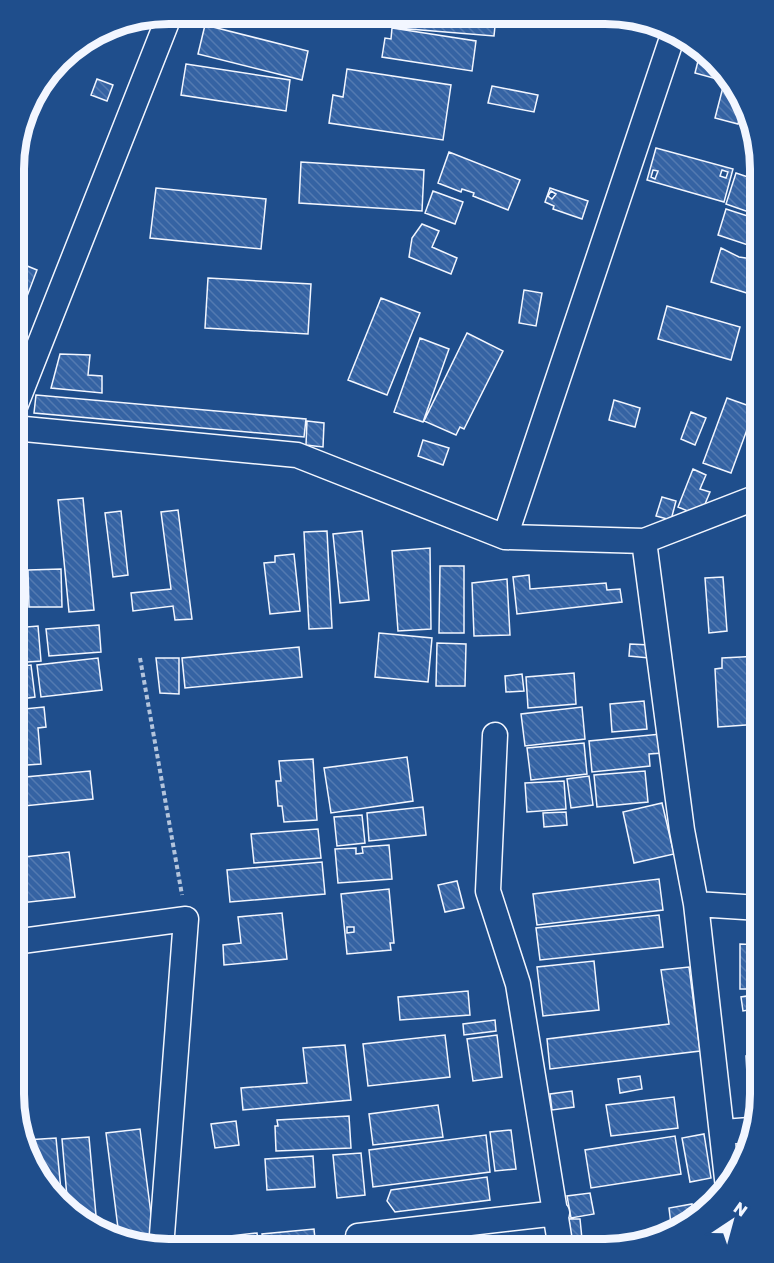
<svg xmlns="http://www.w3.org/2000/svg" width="774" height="1263" font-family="'Golos Text',sans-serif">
<defs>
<pattern id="building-back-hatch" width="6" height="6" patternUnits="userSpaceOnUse" patternTransform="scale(1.5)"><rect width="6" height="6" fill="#3563a3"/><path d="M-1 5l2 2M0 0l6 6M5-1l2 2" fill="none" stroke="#537ab1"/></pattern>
</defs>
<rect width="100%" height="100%" fill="#1f4e8c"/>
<!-- building -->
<path fill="url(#building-back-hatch)" stroke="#f2f6ff" stroke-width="1.5" fill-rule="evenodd" d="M283 14H322L318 27Z
M398 15 496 16 494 36 397 28Z
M205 25 308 51 302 80 198 54Z
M392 28 476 41 472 71 382 57 385 38 391 39Z
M701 49 707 52 728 82 695 73Z
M186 64 290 80 286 111 181 95Z
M347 69 451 85 443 140 329 123 333 95 343 97Z
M51 72 47 87 42 86 39 97 33 95Z
M97 79 113 85 107 101 91 95Z
M492 86 538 95 534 112 488 103Z
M723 87 735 91 744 103 738 124 715 118Z
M748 109 749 110 754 135 746 133Z
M656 148 733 169 724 202 647 180ZM653 170 658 171 655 179 651 177ZM722 170 728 172 726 178 720 176Z
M449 152 520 180 508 210 473 196 474 193 462 189 461 192 438 183Z
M301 162 424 170 422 211 299 203Z
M736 173 760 181V216L726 204Z
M156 188 266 199 261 249 150 238Z
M550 188 588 201 582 219 553 209 554 206 545 202ZM551 191 556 194 552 199 548 196Z
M433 191 463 202 455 224 425 213Z
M726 209 760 220V249L718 235Z
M422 224 439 231 432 247 457 258 451 274 409 257 412 238Z
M721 248 739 257 760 260 750 294 711 282Z
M15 261 37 270 15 328Z
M208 278 311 284 308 334 205 328Z
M524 290 542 293 536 326 519 323Z
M381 298 420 313 387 395 348 380Z
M667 306 740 327 731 360 658 339Z
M467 333 503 351 464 429 460 427 456 435 424 421Z
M420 338 449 349 423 422 394 412Z
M60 354 90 355 88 375 102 376V393L51 388Z
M36 395 306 419 304 437 34 413Z
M727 398 755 408 731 473 703 463Z
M614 400 640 408 635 427 609 420Z
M691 412 706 418 695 445 681 439Z
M307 421 324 423 323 447 306 445Z
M423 440 449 448 443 465 418 456Z
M693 469 706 475 700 489 710 492 700 516 678 507Z
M662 497 676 501 671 520 656 516Z
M83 498 94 610 69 612 58 500Z
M178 510 192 619 175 620 173 606 133 611 131 593 171 589 161 512Z
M121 511 128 575 113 577 105 513Z
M327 531 332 628 309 629 304 532Z
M362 531 369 600 340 603 333 534Z
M430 548 431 629 398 631 392 551Z
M294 554 300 611 270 614 264 563 275 562V556Z
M440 566H464V633H439Z
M61 569 62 607H29L28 570Z
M529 575 530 589 606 583 607 590 620 589 622 602 517 614 513 577Z
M723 577 727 631 709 633 705 578Z
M507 579 510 635 474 636 472 583Z
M27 621V627L38 626 41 661 14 663V622Z
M99 625 101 652 49 656 46 629Z
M379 633 432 638 428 682 375 677Z
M437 643 466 644 465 686H436Z
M630 644 650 645 649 658 629 656Z
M299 647 302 677 185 688 182 658Z
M760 656V724L718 727 715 669 722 668V658Z
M98 658 102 690 41 697 37 665Z
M156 658H179V694L160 693Z
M31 665 35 697 14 700V667Z
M574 673 576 704 528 708 526 677Z
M522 674 524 691 506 692 505 676Z
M644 701 647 729 612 732 610 704Z
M44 707 46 727 38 728 41 764 14 766V710Z
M582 707 585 739 525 746 521 714Z
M661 734 663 753 649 754 650 766 592 772 589 741Z
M584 743 587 774 531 780 527 748Z
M407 757 413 801 331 813 324 768Z
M313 759 317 820 284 822 282 806H278L276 781H281L279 761Z
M90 771 93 799 14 807V778Z
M645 771 648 802 597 807 594 775Z
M589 776 593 805 571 808 567 779Z
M564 781 566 809 527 812 525 783Z
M662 803 674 854 634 863 623 812Z
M423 807 426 835 369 841 367 813Z
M566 812 567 825 544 827 543 813Z
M362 815 365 843 337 846 334 817Z
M318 829 321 858 254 863 251 834Z
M389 845 392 879 338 883 335 849 356 848V854L363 853 362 847Z
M69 852 75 897 20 903 15 858Z
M322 862 325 894 230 902 227 870Z
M659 879 663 910 537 925 533 894Z
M457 881 464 908 445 912 438 885Z
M389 889 394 943H390L391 950 347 954 341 894ZM347 927H354V932L347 933Z
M282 913 287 959 224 965 223 945 241 943 238 917Z
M659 915 663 947 540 960 536 928Z
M740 944 760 945V989H740Z
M594 961 599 1010 543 1016 537 967Z
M689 967 700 1051 550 1069 547 1039 669 1024 661 970Z
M468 991 470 1015 400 1020 398 997Z
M760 994V1008L743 1011 741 997Z
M495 1020 496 1031 464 1035 463 1024Z
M445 1035 450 1077 368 1086 363 1044Z
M497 1035 502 1077 473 1081 467 1039Z
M345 1045 351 1100 243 1110 241 1088 307 1083 303 1048Z
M760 1054V1104L758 1110H752L755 1074H747L746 1056Z
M640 1076 642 1089 620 1093 618 1079Z
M572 1091 574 1107 552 1110 550 1094Z
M674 1097 678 1128 611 1136 606 1105Z
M438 1105 443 1137 373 1145 369 1114Z
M349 1116 351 1148 276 1151 275 1126H278L277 1120Z
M236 1121 239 1145 215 1148 211 1124Z
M140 1129 154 1237 129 1240 119 1236 106 1133Z
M511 1130 516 1169 495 1171 490 1132Z
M704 1134 711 1178 690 1182 682 1138Z
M486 1135 490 1172 373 1187 369 1150Z
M675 1136 681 1174 591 1188 585 1150Z
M89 1137 97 1227 74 1217 68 1209 62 1139Z
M56 1138 62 1201 28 1156 26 1140Z
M361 1153 365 1195 337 1198 333 1155Z
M313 1156 315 1187 267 1190 265 1159Z
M487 1177 490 1200 395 1212 387 1201 391 1190Z
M590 1193 594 1214 571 1218 567 1196Z
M692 1204 693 1215 672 1232 669 1208Z
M569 1219H580L583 1249H572Z
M314 1229 316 1249 264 1248 262 1234Z
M257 1233 259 1248H205L204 1239Z"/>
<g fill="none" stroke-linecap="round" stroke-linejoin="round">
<defs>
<path id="street" d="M14 409 170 14
M14 428 297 455 505 537 644 541 760 496
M505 537 673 35
M644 541 682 830 696 904 728 1188
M495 735 488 891 518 984 561 1249
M696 904 760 908
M14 942 186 919 161 1248
M723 1132 750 1130
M358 1236 557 1213"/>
</defs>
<!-- street casing -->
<use href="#street" stroke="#f2f6ff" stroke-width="27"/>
<!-- path -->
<path stroke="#b3c4dc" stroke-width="4" stroke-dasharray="4.5 3" stroke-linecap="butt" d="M140 658 182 895"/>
<!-- street -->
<use href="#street" stroke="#1f4e8c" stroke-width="24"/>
</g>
<!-- crop -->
<path d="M0 0H774V1263H0ZM169 24H605A145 145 0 0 1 750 169V1094A145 145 0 0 1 605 1239H169A145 145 0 0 1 24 1094V169A145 145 0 0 1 169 24Z" fill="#1f4e8c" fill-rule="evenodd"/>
<path fill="none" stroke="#f2f6ff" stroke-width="8" d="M169 24H605A145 145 0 0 1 750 169V1094A145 145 0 0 1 605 1239H169A145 145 0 0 1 24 1094V169A145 145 0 0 1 169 24Z"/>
<!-- north arrow -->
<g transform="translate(732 1221) rotate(36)" stroke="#1f4e8c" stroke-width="4.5" paint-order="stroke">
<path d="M0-4.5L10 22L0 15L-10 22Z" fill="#f2f6ff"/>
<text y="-9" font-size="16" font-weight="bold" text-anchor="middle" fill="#f2f6ff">N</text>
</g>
</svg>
